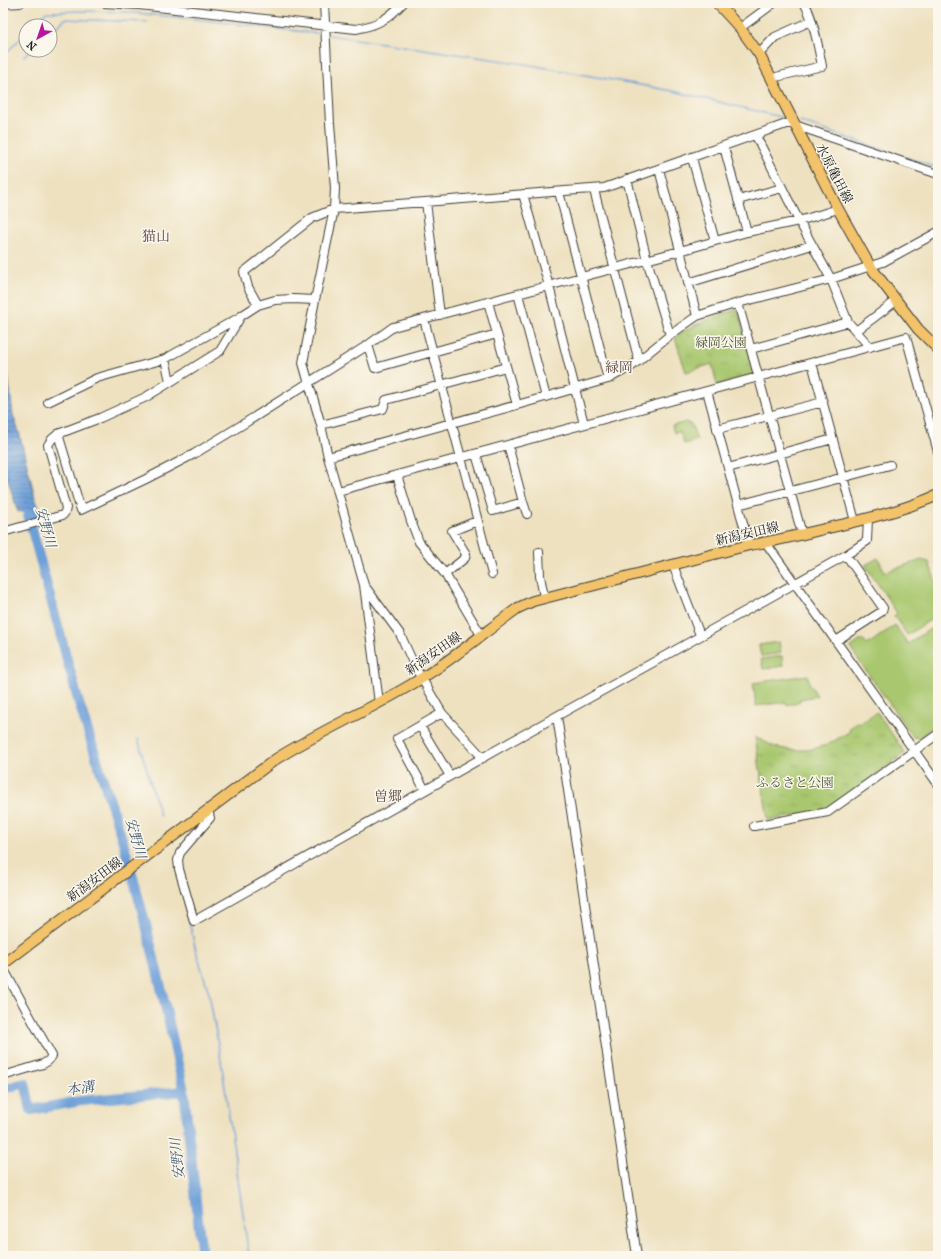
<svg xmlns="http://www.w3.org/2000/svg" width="941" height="1259" font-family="'IM FELL French Canon','Noto Serif JP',serif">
<defs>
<pattern id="park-tufts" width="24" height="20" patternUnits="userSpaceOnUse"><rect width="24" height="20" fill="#a9c76e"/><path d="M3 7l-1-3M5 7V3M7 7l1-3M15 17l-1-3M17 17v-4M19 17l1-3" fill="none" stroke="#91aa5f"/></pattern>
<pattern id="water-rules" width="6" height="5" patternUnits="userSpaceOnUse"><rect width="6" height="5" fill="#6d9fd8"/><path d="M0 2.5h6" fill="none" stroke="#5981ae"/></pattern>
</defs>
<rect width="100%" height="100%" fill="#fbf7ec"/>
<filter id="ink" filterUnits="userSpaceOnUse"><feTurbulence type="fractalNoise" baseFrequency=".025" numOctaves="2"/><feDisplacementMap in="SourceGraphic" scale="8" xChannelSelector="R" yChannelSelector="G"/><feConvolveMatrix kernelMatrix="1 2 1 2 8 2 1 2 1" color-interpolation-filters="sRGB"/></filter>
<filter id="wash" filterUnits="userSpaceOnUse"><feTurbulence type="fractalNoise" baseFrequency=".012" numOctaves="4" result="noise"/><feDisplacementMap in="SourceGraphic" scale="16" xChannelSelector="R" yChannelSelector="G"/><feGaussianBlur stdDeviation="0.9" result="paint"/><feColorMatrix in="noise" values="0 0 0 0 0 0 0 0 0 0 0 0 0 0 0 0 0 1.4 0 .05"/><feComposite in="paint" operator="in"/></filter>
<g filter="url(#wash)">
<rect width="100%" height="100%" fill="#eee1c0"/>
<!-- park -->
<path fill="url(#park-tufts)" stroke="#627245" d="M738 309 755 374 717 385 712 364 686 372 675 338C692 323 717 317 738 309Z
M877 712 905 753 826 811 768 820 755 737 775 747 790 750H808L827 745 849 732 850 728 858 721 860 723Z"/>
<!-- pitch -->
<path fill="#a9c76e" stroke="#627245" d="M686 422 692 425 697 440 684 444 680 432 674 433 672 426Z
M878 558 885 572 921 560 929 562 938 589V615L907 635 894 616 897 613 865 565Z
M895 625 908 644 930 629 938 631V724L919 738 913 737 850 648 862 639 867 645Z
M779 642 781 653 761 656 759 645Z
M782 656 783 666 763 669 761 659Z
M808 675 809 682 817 696 800 699V702L787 705 786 702 756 706 753 683Z"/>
<!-- water -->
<path fill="url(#water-rules)" stroke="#445e7a" d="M3 359 8 374 13 415 19 432 35 497 42 517C31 520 28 522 22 511L18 512 3 464V421L7 433 8 429 3 411Z"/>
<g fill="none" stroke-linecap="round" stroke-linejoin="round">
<!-- stream -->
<path stroke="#6d9fd8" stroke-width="1.5" d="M33 26 46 12 87 11 126 12 195 19 323 34
M50 33 65 19 147 22
M329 35 525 64 673 91 785 118
M3 56 26 33
M24 56 31 50
M800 122 938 168
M138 739 160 816
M185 904 196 951 209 993 222 1067 249 1256"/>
<!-- river -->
<path stroke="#6d9fd8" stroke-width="10" d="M28 515 78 700 124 845 146 925 164 1000 184 1091 202 1256
M3 1089 25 1083 31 1110 81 1101 184 1091"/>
</g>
</g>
<g filter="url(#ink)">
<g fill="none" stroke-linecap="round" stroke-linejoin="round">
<defs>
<path id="minor" d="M104 3 139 5 356 29C378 25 388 19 403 3
M324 3 330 124 335 188 334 209 315 300 303 363 321 425 328 457 364 585 379 703
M3 4 20 3
M740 28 774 3
M759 54 775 37 811 21
M772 78 822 66C819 51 813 15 804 3
M756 136 799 221 831 279 848 322 870 347
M724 147 747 232
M692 158 715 241
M659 169 697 316
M627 179 647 260 670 335
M594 190 639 361
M559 192 608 379
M523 194 549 286 584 424
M738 200 782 188
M426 202 440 315
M688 283 812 245
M518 294 546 397
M488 302 517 405
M738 303 802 534
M258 305 248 287 244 272 312 218 334 209 604 188 789 123 938 174
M424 319 492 574
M856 331 896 301
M368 345 375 368 497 334
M751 349 848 322
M165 359 170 381
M812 363 855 521
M707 391 749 545
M48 402 97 378 165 359 240 317
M321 425 383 409 386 400 506 367
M717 429 823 402
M58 434 81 510 146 479 194 454 245 423 368 345 393 327 680 251 747 232 799 221 838 209
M508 445 523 502 527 514
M476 454 493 511 523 502
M328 457 517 405 608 379 632 366 670 335 697 316 738 303 831 279 883 262 938 232
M728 468 833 439
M397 475 411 521 419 542 445 574 481 635
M338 491 906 337 938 452
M738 505 890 465
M3 532 63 515 65 512 66 508 48 445 52 439 58 434 100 418 146 397 220 351 241 316 258 305 275 300 293 299 315 300
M766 543 938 784
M539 552 540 576 544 597
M673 565 700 635
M445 574 465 558 466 554 452 531 477 521
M364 585 400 634 415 667 442 713 483 758
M836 641 881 612 883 608 846 555
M557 716 637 1256
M420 726 450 776
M425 790 397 739 442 713
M208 810 210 818 180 853 178 860 179 869 194 921 512 741 846 555 867 541 868 518
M754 826 828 812 938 734
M3 968 52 1056 48 1061 43 1064 3 1076"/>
<path id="major" d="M717 3 740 28 759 54 838 209 870 266 918 329 938 349
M3 964 276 759C323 729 375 708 422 678 456 657 486 631 518 608L533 601 749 545C774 542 799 535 824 529 862 520 902 511 938 495"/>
</defs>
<!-- minor casing -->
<use href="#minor" stroke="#3c3a35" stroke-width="10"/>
<!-- major casing -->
<use href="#major" stroke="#3c3a35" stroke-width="12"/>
<!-- minor -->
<use href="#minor" stroke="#fff" stroke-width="8"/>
<!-- major -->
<use href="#major" stroke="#f2c36a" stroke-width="10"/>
</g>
</g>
<g text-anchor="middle" stroke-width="3" stroke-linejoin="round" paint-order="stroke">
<!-- street labels -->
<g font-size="13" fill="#1c1c1c" stroke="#fbf7ec">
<text transform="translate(835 173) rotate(63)" y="5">水原亀田線</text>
<text transform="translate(747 533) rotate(-13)" y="5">新潟安田線</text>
<text transform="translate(433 653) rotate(-35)" y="5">新潟安田線</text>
<text transform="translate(94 879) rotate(-37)" y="5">新潟安田線</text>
</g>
<!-- park labels -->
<g font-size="13" fill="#4d5839" stroke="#fbf7ec">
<text x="721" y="347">緑岡公園</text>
<text x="795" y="787">ふるさと公園</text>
</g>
<!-- neighbourhood labels -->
<g font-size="14" fill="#5f4a49" stroke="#fbf7ec">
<text x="156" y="241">猫山</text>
<text x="619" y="372">緑岡</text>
<text x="388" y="801">曽郷</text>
</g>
<!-- water labels -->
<g font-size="14" font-style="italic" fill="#405771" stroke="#fbf7ec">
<text transform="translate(46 527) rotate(74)" y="5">安野川</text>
<text transform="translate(136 838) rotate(74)" y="5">安野川</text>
<text transform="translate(80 1088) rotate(-8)" y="5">本溝</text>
<text transform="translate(177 1159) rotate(-96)" y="5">安野川</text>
</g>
</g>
<!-- margin -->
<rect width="941" height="1259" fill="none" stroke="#fbf7ec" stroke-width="16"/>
<!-- north arrow -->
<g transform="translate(38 38) rotate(220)"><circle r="19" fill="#fbf7ec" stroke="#a29f99"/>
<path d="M0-3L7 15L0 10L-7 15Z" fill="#b5179e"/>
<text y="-6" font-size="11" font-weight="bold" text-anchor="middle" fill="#1c1c1c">N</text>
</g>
</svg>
